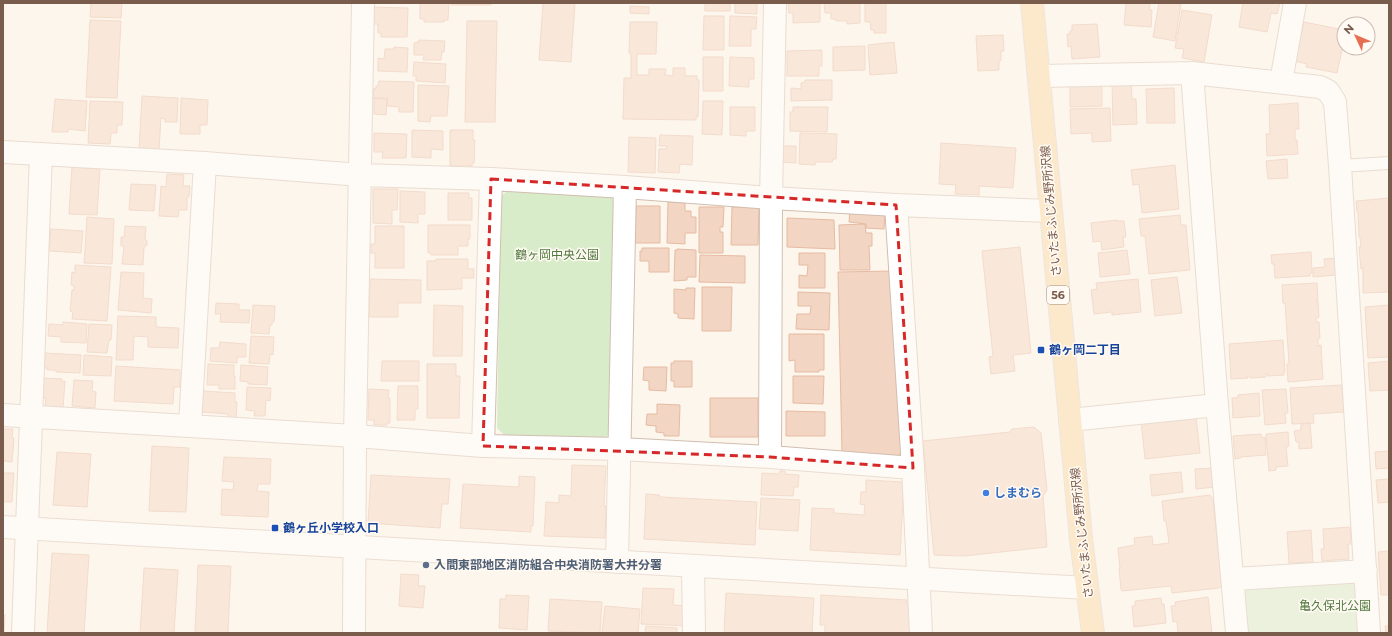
<svg xmlns="http://www.w3.org/2000/svg" width="1392" height="636" font-family="Montserrat,'Noto Sans JP',sans-serif">
<rect width="100%" height="100%" fill="#fdf6ec"/>
<!-- green -->
<path fill="#d8ecc9" d="M510 189 610 196 615 201 610 433 602 441 504 435 497 428 501 196Z
M1353 578 1361 585 1364 633H1246L1242 594 1251 585Z"/>
<!-- building -->
<path fill="#f3d5c3" stroke="#e6bba3" d="M91 3H122L121 18 90 17Z
M420 3H449L448 20H444V22H424V19H420Z
M451 3H491V5H451Z
M543 3H575L571 62 539 60Z
M705 3H730V11H705Z
M735 3H757V14L735 13Z
M788 3H820V22L793 23V13H789Z
M824 3H860V23L847 24V21H836V19H831V13H825Z
M871 3H886V33H874V30H871L870 22H865V4Z
M1126 3H1150L1149 10H1152L1151 27 1124 25Z
M1159 3 1181 4 1175 41 1153 37Z
M1243 3H1280L1277 14 1271 13 1267 32 1239 27Z
M630 6 649 7V14L630 13Z
M373 7 408 8 407 37H381V33H378V24H373Z
M1182 10 1212 15 1204 62 1182 58 1184 49 1175 48Z
M704 16H724V50H703Z
M730 16 757 17 756 29H751V46H729Z
M90 20 121 21 117 98 86 97Z
M467 21H497L495 122H465Z
M630 22H657L656 54H637V75H649V69H666L665 75 673 76V68H685V76H697V80H699L698 117H696V120L623 119 624 78H631V54L629 53Z
M1304 22 1344 30V41L1337 73 1306 67 1307 64 1295 61Z
M1097 24 1100 57 1072 59 1071 46 1068 47 1067 34H1070V31H1072V25Z
M1003 35 1004 51H1001V60L999 62V70L978 71 976 36Z
M419 40 445 41 444 52H442L441 60H423L424 55H414V43L419 42Z
M894 42 897 73 870 75 868 45Z
M865 46V70L833 71V47Z
M394 47 408 48 407 72 378 71V58L384 59 385 49H394Z
M822 50V66H819V76H787V51Z
M703 57H723V91H703Z
M730 57 754 58V79H749V87L729 86Z
M414 62 446 64 445 83 416 81V76H413Z
M805 80H832V100L791 101V88L801 89V83L805 82Z
M379 81 414 82 413 112H399V107L387 106 388 98H373L374 88 376 89V86H378Z
M1131 82 1132 99H1136L1137 124 1113 125 1112 83Z
M1070 83H1102V106L1070 107Z
M418 85 449 86 447 116H431L430 122 418 121Z
M1174 88 1175 123H1147L1146 89Z
M142 96 178 98 177 122H165V119L161 118 159 150 139 149Z
M181 98 208 100 207 125H200V134H180Z
M374 98 387 99 386 115 374 114Z
M55 99 87 101 85 131 68 129V132H52Z
M90 101 123 102 122 125H117V133H111L110 144 88 143Z
M703 101H723L722 135 702 134Z
M1298 103 1299 129H1295V140H1297L1298 154 1267 156 1266 134H1270L1269 105Z
M730 107H755V131H746V136L730 135Z
M793 107H828L827 132 790 131V112H793Z
M1110 108 1111 141 1092 142V133L1071 134 1070 109Z
M412 130 443 131V150L431 149V158L412 157Z
M450 130H473V140H475L474 163H472V166H450Z
M374 133 407 134 406 158H382L383 152H374Z
M800 133 837 134 836 159H833L832 162H816L815 165 799 164Z
M660 135 693 136 692 165 680 164 679 173 658 172 659 149H666L667 146H659Z
M629 137 656 138 655 173 628 172Z
M941 143 1016 148 1013 188 979 186V195L955 194 956 185 939 184Z
M783 146H796V163L782 162Z
M1287 159 1288 178 1268 179 1266 161Z
M1175 165 1179 209 1142 213 1139 184 1133 185 1131 170Z
M72 167 100 169 97 215 69 214Z
M167 174 184 175 183 186H190L189 197H187V210H179L178 217 159 216 161 186 166 187Z
M131 184 156 185 154 211 129 210Z
M373 189H398L397 210H392V224L373 223Z
M400 191 425 192V214H418V223L400 222Z
M448 193H469V198H472V220H448Z
M1389 198V292L1363 293V268L1361 269 1359 247H1361L1360 237H1359L1358 212H1357L1356 201Z
M668 202 685 203V211H691V217H696V233H685V244L667 243Z
M636 206H660V243H635Z
M699 207H724L723 227H720V232H723V253H699Z
M732 207H759L758 245H731Z
M850 210 885 213 884 229 866 228V224L849 222Z
M1180 215 1181 225H1186L1190 270 1149 274 1145 236H1141L1139 219Z
M87 217 114 219 112 264 84 263Z
M787 218 834 220 835 249 787 247Z
M1117 220V221H1124L1126 237H1123L1124 247 1102 250 1101 241 1093 242 1091 223Z
M865 224 866 233H872V246H869L870 270H840L839 225Z
M428 225H470V239H468V246H458V255H431V253H428Z
M125 226 146 227 145 239 147 241V245L144 247 143 265 122 264 124 246H121V237H124Z
M375 226H404V268H375V253H371V244H375Z
M51 229 83 231 81 253 49 251Z
M1020 247 1031 353 1013 355 1015 371 991 374 989 357 993 356 982 251Z
M642 248H669V272H649V261H640V251H642Z
M677 249 696 250V277H687V280L674 281 675 250H677Z
M1127 250 1130 274 1100 277 1098 253Z
M1311 252 1312 273H1310V276L1275 278 1274 264H1272L1271 255Z
M799 253H825V288H799V275L807 276 808 265H799Z
M700 255 745 256V283L699 282Z
M1336 258 1337 275 1313 277V268L1325 267 1324 259Z
M436 259H468V269H474V278H462V289L427 290V261H436Z
M75 265 111 267 107 321 72 319 73 312 70 311 72 290H74V286L71 285 72 272 75 273Z
M892 271 903 450 897 457 842 454 838 272Z
M121 272 144 273 143 298 152 299 151 313 118 310Z
M1177 277 1182 313 1155 316 1151 280Z
M370 279 421 280V303H398V317H369Z
M1138 279 1141 312 1112 315V312L1094 314 1091 290 1097 289 1096 283Z
M1317 283 1318 300H1316V301H1318L1319 317 1316 318V322H1319L1320 338 1318 339V346L1321 345 1322 362H1320V363H1322L1323 379 1288 382 1287 364H1289L1285 303H1283L1282 285Z
M702 287H732L731 331H702Z
M686 288H695L694 319 678 318V314L674 313V289L686 290Z
M798 292 830 293 829 330 796 329 797 314H810L811 306H798Z
M216 303 239 304V310H250L249 323 220 322 221 314H215Z
M253 305 275 306 274 322H272V325H270L269 334 251 333Z
M434 305 463 306 462 356H433Z
M1389 305V357L1368 358 1365 307Z
M118 316 156 317V327L179 328 178 348 148 347V337L134 336 133 360H116Z
M63 322 87 324 86 343 61 342V337L48 336 49 324 63 325Z
M89 324 112 325 111 340H109L107 353 87 352Z
M789 334H824V370H819V372H795V360L789 361Z
M251 336 274 337 273 355 270 354 269 364 249 363Z
M1283 340 1285 372H1284V375L1268 376V374H1266V377L1250 378 1249 376H1247L1248 378 1231 379 1229 344Z
M220 342 246 344V357H237V363L210 361 211 348H219Z
M45 353 81 355 80 373 56 372V370H47L48 368H44Z
M84 355 112 357 111 376 83 375Z
M382 361H419V381H381Z
M674 361H692V387H674V381H671V363H674Z
M1389 361V390L1370 391 1368 363Z
M208 364 234 365V376H235V389H219V385H207Z
M427 364H456V376H460L459 418H427Z
M241 365 268 367 267 385 248 384V382L240 381Z
M116 366 180 370V387H174L173 404 114 401Z
M644 367H667L666 391 649 390V381L643 380Z
M793 376H824L823 404 793 403Z
M42 378 62 379V382L65 381 63 408 45 407 46 398H41Z
M74 380 93 381 92 391 96 392 95 408 72 406Z
M1342 385 1344 412 1313 414 1314 423 1292 424 1290 388Z
M398 386H418V409H415V420H397Z
M247 387 271 388 270 401 266 400 265 416H254L255 411 246 410Z
M369 389 389 390 388 398H390V423H387V425H374V420H368Z
M1286 389 1288 413H1285L1286 423 1265 425 1262 390Z
M203 391 235 393V402H237L236 419H228V414L202 412Z
M1259 393 1260 416 1233 418 1232 398H1238V395Z
M710 398H758V437H710Z
M657 404 680 405 679 436H664V433L656 432V426L646 425 647 414H657Z
M786 411 825 412V436H786Z
M1196 416 1200 453 1145 459 1141 421Z
M1310 423 1312 448 1299 449V442H1296L1294 431 1301 430V424Z
M1034 427 1041 433 1047 490 1043 496 1047 547 964 556 934 555 923 441 1010 432 1012 429Z
M3 429H13L12 438H14L12 462 3 461Z
M1288 432 1289 446 1286 447 1288 466 1276 467V470L1269 471 1266 434Z
M1261 434 1262 438 1265 437 1266 455 1241 457V458L1235 459 1233 436Z
M152 446 189 448 186 512 149 511Z
M1389 451V468L1376 469 1375 452Z
M57 452 91 454 87 507 53 505Z
M224 457 271 459 270 484H258L257 491 269 492 268 517 221 515 222 489 233 490 234 482 222 481Z
M572 465 606 466 604 506H606L605 538 544 536 546 502 559 503V495L571 496Z
M1214 468 1215 487 1196 489 1195 469Z
M780 471H785V474L799 475 798 487H794L793 496 761 495 762 473 779 474Z
M1181 472 1183 492 1152 496 1150 475Z
M3 473H14L12 502H3Z
M371 475 450 479 448 504H442L440 528 368 523Z
M519 476 535 477 533 526H531V532L460 528 463 484 519 487Z
M1389 479V502L1378 503 1376 480Z
M866 480 904 482 900 555 810 550 812 508 834 509V513L864 515 865 505 860 504 861 492H866Z
M646 494 659 495 661 497 757 502 755 545 644 539Z
M1210 495 1213 499 1222 586 1219 588 1172 593 1171 586 1122 591 1121 589 1119 568H1120L1118 548 1135 545 1134 538 1152 536 1153 545 1169 543 1166 521H1164L1162 501Z
M761 498 800 500 798 531 759 529Z
M1350 527 1351 544H1348L1349 559 1322 561 1321 549H1324L1323 529Z
M1311 530 1313 562 1289 563 1287 532Z
M1389 551V595H1381L1378 552Z
M52 553 89 555 84 633H47Z
M198 565 231 566 228 633H195Z
M144 568 178 570 174 633H140Z
M401 574 419 575 418 586H425L423 608 399 606Z
M643 588 674 589 673 605 688 606V626L641 624Z
M726 593 814 598 812 633H724Z
M506 595 529 596 527 630 499 628 500 599H506Z
M821 595 907 600V604H911L910 633H825V625H820Z
M1208 597 1212 633H1178L1177 621 1173 622 1171 606H1175V602Z
M1161 598 1162 604H1164L1166 623 1134 627 1132 606H1135V601Z
M550 599 602 602 600 633 548 631Z
M605 606 640 609 638 633H602Z
M3 615H5L4 633H3Z
M646 626 677 628V633H645Z
M1385 626H1389V633H1386Z"/>
<g fill="none" stroke-linecap="round" stroke-linejoin="round">
<defs>
<path id="lane" d="M1340 166 1389 163"/>
<path id="street" d="M1192 73 1217 405 1237 633
M1040 76 1192 73 1320 87 1328 91 1335 102 1340 166 1369 633
M1281 82 1295 3
M3 152 205 163 361 175 491 179 625 187 771 198 896 205 1050 211
M896 205 913 468 921 633
M3 415 355 436 483 446 620 449 770 457 913 468
M1070 420 1217 405
M190 425 205 163
M483 446 491 179
M770 457 771 198 775 3
M617 562 625 187
M693 566 694 633
M1233 579 1366 571
M23 633 41 154
M354 633 355 436 363 3"/>
<path id="secondary" d="M3 527 1087 588"/>
<path id="primary" d="M1032 3 1081 539 1093 633"/>
</defs>
<!-- lane casing -->
<use href="#lane" stroke="#d1beb0" stroke-width="14"/>
<!-- street casing -->
<use href="#street" stroke="#d1beb0" stroke-width="24"/>
<!-- secondary casing -->
<use href="#secondary" stroke="#d6c0b0" stroke-width="24"/>
<!-- primary casing -->
<use href="#primary" stroke="#dad1cd" stroke-width="24"/>
<!-- lane -->
<use href="#lane" stroke="#fff" stroke-width="12"/>
<!-- street -->
<use href="#street" stroke="#fff" stroke-width="22"/>
<!-- secondary -->
<use href="#secondary" stroke="#fff" stroke-width="22"/>
<!-- primary -->
<use href="#primary" stroke="#fbd9a5" stroke-width="22"/>
</g>
<!-- marked area -->
<path d="M0 0H1392V636H0ZM491 179 896 205 913 468 770 457 483 446Z" fill="#fdf6ec" fill-opacity=".55" fill-rule="evenodd"/>
<path fill="none" stroke="#d62828" stroke-width="3" stroke-dasharray="8 5" stroke-linejoin="round" d="M491 179 896 205 913 468 770 457 483 446Z"/>
<!-- markers -->
<g fill="#1a4fb4" stroke="#fffaf3" stroke-width="1.5">
<rect x="1037" y="346" width="8" height="8" rx="2"/>
<rect x="271" y="524" width="8" height="8" rx="2"/>
</g>
<circle fill="#3f7fe0" stroke="#fffaf3" stroke-width="1.5" cx="986" cy="493" r="4"/>
<circle fill="#5c6f8a" stroke="#fffaf3" stroke-width="1.5" cx="426" cy="565" r="4"/>
<g text-anchor="middle" stroke-width="3" stroke-linejoin="round" paint-order="stroke">
<!-- shield labels -->
<rect fill="#fffaf3" stroke="#a28b7f" stroke-width="1" x="1047" y="286" width="22" height="18" rx="3"/>
<g font-size="11" font-weight="bold" fill="#7a5c4d">
<text x="1058" y="299">56</text>
</g>
<!-- street labels -->
<g font-size="12" fill="#7a5c4d" stroke="#fffaf3">
<text transform="translate(1051 211) rotate(-95)" y="4">さいたまふじみ野所沢線</text>
<text transform="translate(1082 533) rotate(-96)" y="4">さいたまふじみ野所沢線</text>
</g>
<!-- park labels -->
<g font-size="12" fill="#537a41" stroke="#fffaf3">
<text x="557" y="259">鶴ヶ岡中央公園</text>
<text x="1335" y="610">亀久保北公園</text>
</g>
<!-- transit labels -->
<g font-size="12" font-weight="bold" fill="#164399" stroke="#fffaf3" text-anchor="start">
<text x="1049" y="354">鶴ヶ岡二丁目</text>
<text x="283" y="532">鶴ヶ丘小学校入口</text>
</g>
<!-- shop labels -->
<g font-size="12" font-weight="bold" fill="#366cbe" stroke="#fffaf3" text-anchor="start">
<text x="994" y="497">しまむら</text>
</g>
<!-- service labels -->
<g font-size="12" font-weight="bold" fill="#4e5e75" stroke="#fffaf3" text-anchor="start">
<text x="434" y="569">入間東部地区消防組合中央消防署大井分署</text>
</g>
</g>
<!-- border -->
<rect width="1392" height="636" fill="none" stroke="#7a5c4d" stroke-width="8"/>
<!-- north arrow -->
<g transform="translate(1356 36) rotate(314)"><circle r="19" fill="#fffaf3" stroke="#cabbb1"/>
<path d="M0-3L7 15L0 10L-7 15Z" fill="#e76f51"/>
<text y="-6" font-size="11" font-weight="bold" text-anchor="middle" fill="#7a5c4d">N</text>
</g>
</svg>
